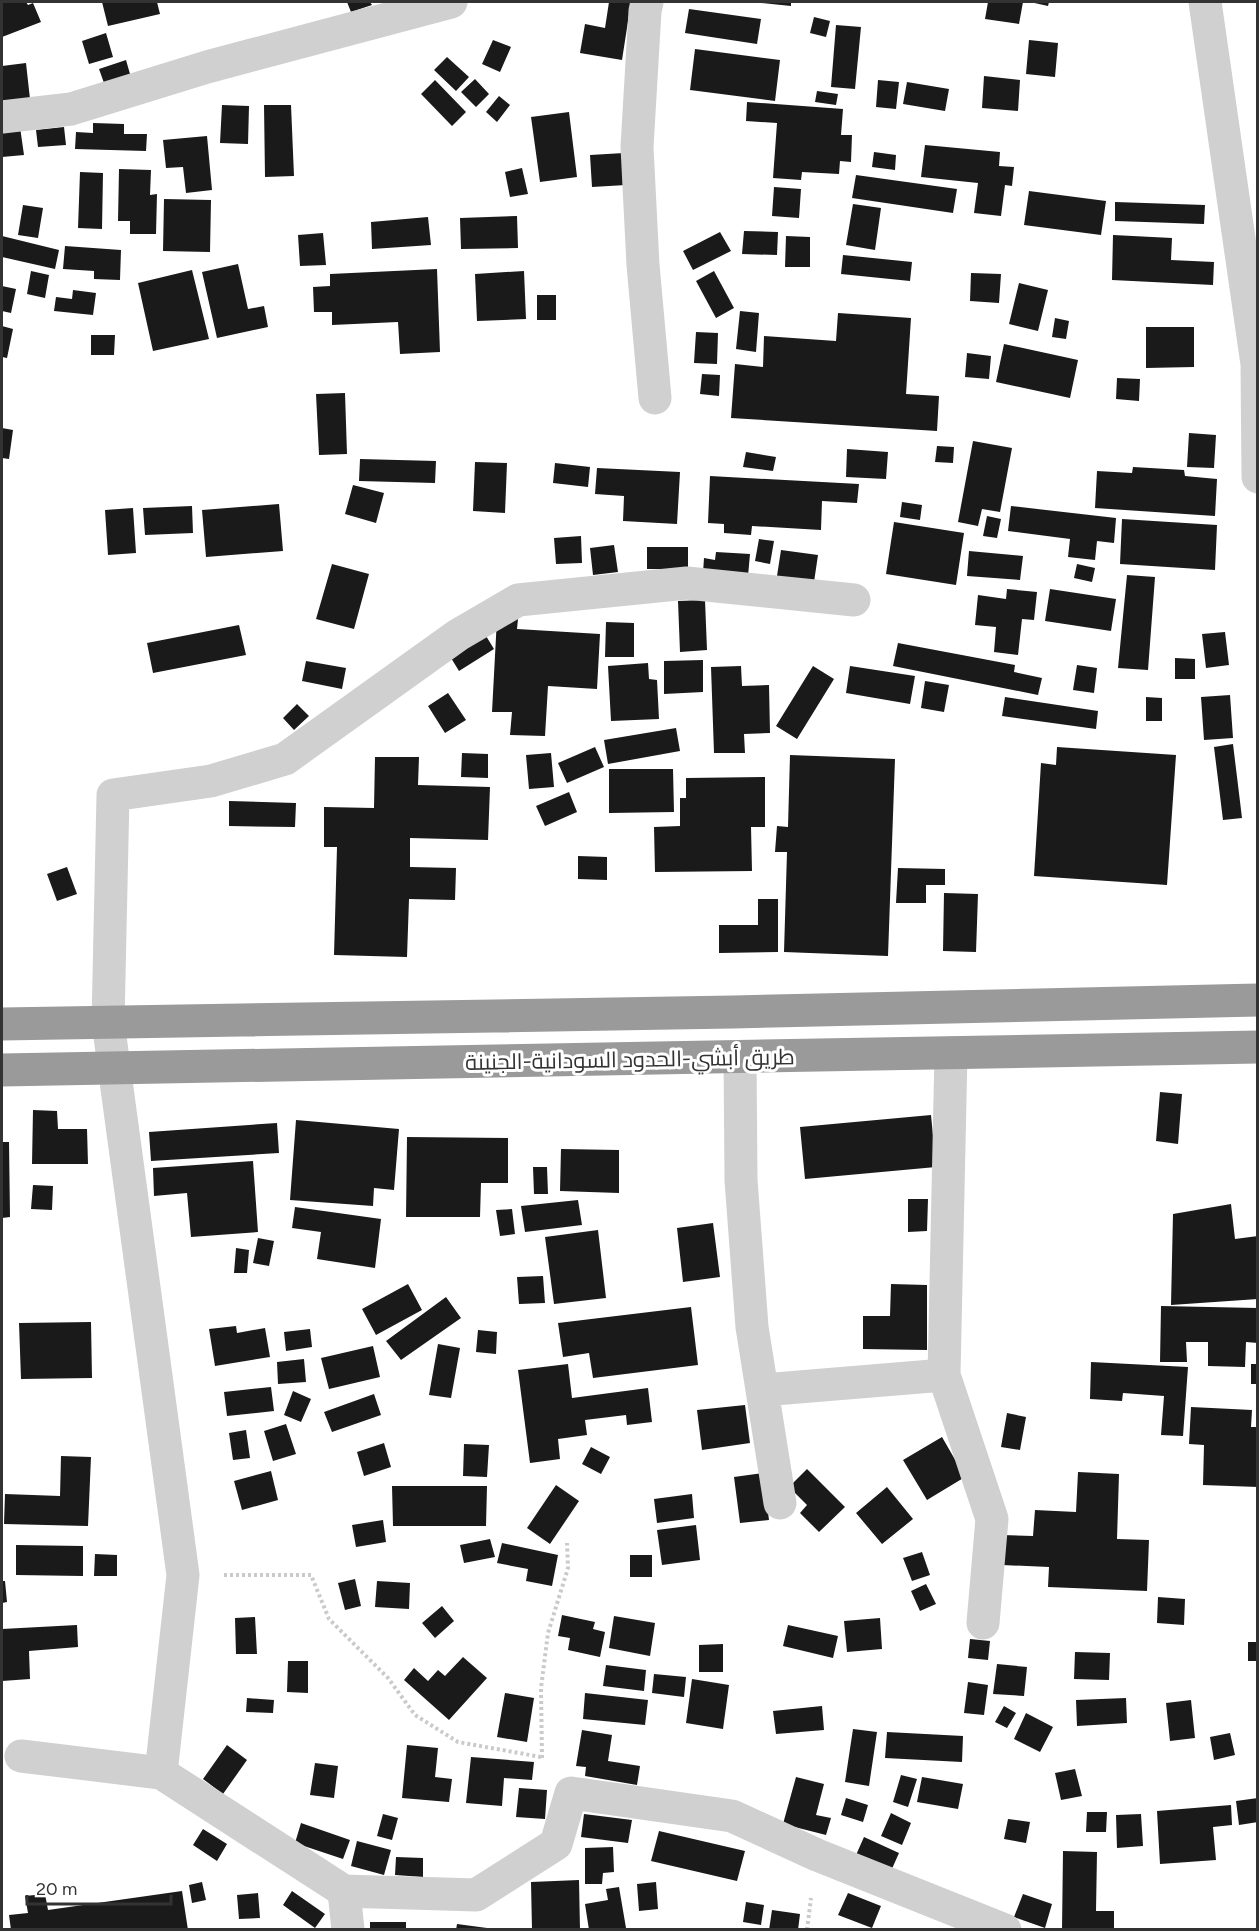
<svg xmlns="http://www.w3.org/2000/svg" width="1259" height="1931" font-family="Figtree,Cairo,sans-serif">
<rect width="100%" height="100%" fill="#fff"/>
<!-- building -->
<path fill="#1a1a1a" d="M2 2H26L28 5 33 3 41 22 2 37Z
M102 2H157L160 14 108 26Z
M347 2H370L372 5 351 12Z
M609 2H631L622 60 580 53 585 24 605 28Z
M761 2H791V6L761 3Z
M988 2H1023L1019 24 985 19Z
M1030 2H1049L1048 6Z
M689 9 761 19 757 44 685 33Z
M814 17 830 21 826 37 810 33Z
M836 25 861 27 855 89 831 87Z
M106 33 113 57 89 64 82 41Z
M493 40 511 47 500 72 482 64Z
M1029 40 1058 43 1055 77 1026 74Z
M695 49 780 60 775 101 690 90Z
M447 57 469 77 456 91 434 70Z
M126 60 130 74 104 83 99 69Z
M26 63 30 99 2 101V66Z
M984 76 1020 80 1018 111 982 108Z
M475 79 489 94 476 107 461 92Z
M435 80 466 112 452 126 421 94Z
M878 80 899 82 896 109 876 107Z
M907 82 949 89 945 111 903 104Z
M817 91 838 94 836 105 815 102Z
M499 96 510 105 497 122 486 112Z
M747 102 843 109 841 135H852L851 162 840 161 839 174 802 172 801 180 773 178 777 123 746 121Z
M222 105 249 106 248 144 220 143Z
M264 105H291L294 176 265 177Z
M569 112 577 177 540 182 531 117Z
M93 123 124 124V134H147L146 151 75 149 76 132 93 133Z
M20 127 24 155 2 157V129Z
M64 127 66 145 38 147 36 130Z
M207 136 212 190 186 193 183 167 166 168 163 140Z
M925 145 1000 152 999 166 1014 167 1012 186 1005 185 1001 216 974 213 978 183 921 177Z
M874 152 896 155 895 170 872 167Z
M624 153 626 185 592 187 590 155Z
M522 168 528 194 510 197 505 172Z
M119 169 151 170 150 195 157 194 156 234H130V221H118Z
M80 172 103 173 102 229 78 228Z
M856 175 957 189 953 213 852 198Z
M774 187 801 189 799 218 772 216Z
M1029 191 1106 201 1101 235 1024 225Z
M164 199 211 200 210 252 163 251Z
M1115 202 1205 205 1204 224 1115 221Z
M853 204 881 208 875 250 846 245Z
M23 205 43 208 38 238 18 235Z
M517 216 518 248 461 249 460 218Z
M428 217 431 245 372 249 371 222Z
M744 231 778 232 777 255 742 254Z
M720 232 731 251 693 270 683 251Z
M323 233 326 265 300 266 298 235Z
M1113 235 1172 238 1171 260 1214 262 1213 285 1112 280Z
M2 236 59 250 55 269 2 257Z
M786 236 810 237V267H785Z
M65 246 121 250 120 280 94 279V271L63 269Z
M843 255 912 262 910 281 841 274Z
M238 264 248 309 264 306 268 327 217 338 202 272Z
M437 269 440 352 400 354 398 322 332 325V312H314L313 287 330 286V274Z
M192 270 209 339 153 351 138 283Z
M31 271 49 275 45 298 27 294Z
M524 271 526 319 477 321 475 274Z
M714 271 734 308 716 318 696 281Z
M971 273 1001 274 999 303 970 301Z
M1019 283 1048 290 1038 331 1009 324Z
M2 286 16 289 11 313 2 311Z
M73 290 96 293 93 315 54 311 56 297 72 299Z
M537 295H556V320H537Z
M740 311 759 313 756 352 736 349Z
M838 313 911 318 906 394 939 396 937 431 731 418 735 364 763 367 764 336 836 341Z
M1055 318 1069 321 1066 339 1052 337Z
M2 326 13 329 7 358 2 357Z
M1146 327H1194V367L1146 368Z
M696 332 718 333 717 364 694 363Z
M91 335H115L114 355H91Z
M1004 344 1078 360 1070 398 996 382Z
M967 353 991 356 989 379 965 377Z
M702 374 720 375 719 396 700 394Z
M1117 378 1140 379 1139 401 1116 399Z
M345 393 347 454 319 455 316 394Z
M2 428 13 430 9 459 2 458Z
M1189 433 1216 435 1214 468 1187 467Z
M973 441 1012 448 1000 512 982 509 978 526 958 522Z
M937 446 954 447 953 463 935 462Z
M847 449 888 452 886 479 846 477Z
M746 452 776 457 773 471 743 467Z
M360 459 436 461 435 483 359 481Z
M475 462 507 463 505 513 473 511Z
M555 463 590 467 588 487 553 483Z
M1133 467 1184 470 1185 476 1217 479 1215 516 1095 508 1097 471 1132 473Z
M597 468 680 472 677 524 623 521 624 496 595 494Z
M710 476 859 484 857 503 822 501 821 530 752 526 751 535 724 533V524L708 523Z
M353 485 384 493 376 523 345 514Z
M902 502 922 505 920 520 900 517Z
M279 504 283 551 206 557 202 510Z
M192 506 193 533 145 535 143 508Z
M1011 506 1116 518 1114 543 1097 541 1095 560 1068 557 1070 539 1008 531Z
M133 508 136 553 108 555 105 510Z
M987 516 1001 519 997 538 983 536Z
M1122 519 1217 525 1215 570 1120 564Z
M894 522 964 533 956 585 886 574Z
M581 536 582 563 556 564 554 538Z
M759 539 774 541 770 564 755 561Z
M614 545 618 572 593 575 590 548Z
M647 547H688V569H647Z
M781 550 818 555 814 582 777 576Z
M969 551 1023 556 1020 580 967 576Z
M716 552 750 554 748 576 703 573 704 558 715 560Z
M332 564 369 574 354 629 316 619Z
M1077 564 1095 568 1092 582 1074 578Z
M1127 575 1155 577 1148 670 1118 668Z
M1007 589 1037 592 1034 620 1022 619 1018 655 994 652 996 627 975 625 978 595 1006 599Z
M1050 589 1116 599 1111 631 1045 621Z
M705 600 707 650 680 652 678 601Z
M497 618 518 619 517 629 600 634 597 689 548 686 545 736 510 735 512 712H492Z
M606 622 634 623V657H605Z
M239 625 246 655 153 673 147 643Z
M483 631 494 649 459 671 448 653Z
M1225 632 1229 665 1206 668 1202 634Z
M898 643 1015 665 1014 672 1042 678 1038 695 893 666Z
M1175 658 1195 659V679H1175Z
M703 660V692L664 694V661Z
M306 661 346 668 342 689 302 681Z
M648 663 649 679 657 680 659 719 611 721 608 666Z
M1077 665 1097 668 1094 693 1073 690Z
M741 666 742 686 769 685 770 733 744 734 745 753H714L711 667Z
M813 666 834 679 797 739 776 726Z
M850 666 915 676 910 704 846 693Z
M925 681 949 685 944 712 921 708Z
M448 693 466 720 445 733 428 706Z
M1230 695 1233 738 1204 740 1201 697Z
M1005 697 1098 711 1096 729 1002 716Z
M1146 697 1162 698V721H1146Z
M297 704 309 716 294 730 283 718Z
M676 728 680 751 608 764 604 740Z
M1233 744 1242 818 1223 820 1214 747Z
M595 747 604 767 567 783 558 763Z
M1057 747 1176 755 1167 885 1034 876 1041 763 1056 765Z
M462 753 488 754V778L461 777Z
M551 753 554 787 529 789 526 755Z
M790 755 895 759 888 956 784 952 787 852H775L777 826 788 827Z
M375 757H419L418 785 490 787 488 840 410 838V867L456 868 455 900 409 899 407 957 334 955 337 847H324V807L374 808Z
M609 769H673L674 812 609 813Z
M765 777V827H751L752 871 655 872 654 827 680 826V798H686V778Z
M569 792 577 812 545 826 536 806Z
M229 801 296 803 295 827 229 826Z
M578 856 607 857V880L578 879Z
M67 867 77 894 57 901 47 874Z
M898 868 945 869V885H926V903H896Z
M944 893 978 894 976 952 943 951Z
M758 899H778V952L719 953V925H758Z
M1160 1092 1182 1094 1178 1144 1156 1141Z
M33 1110 57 1111 58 1129H87L88 1164H32Z
M931 1115 936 1167 805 1179 800 1127Z
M296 1120 399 1129 394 1190 374 1188 373 1206 290 1200Z
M277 1123 279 1153 151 1161 149 1132Z
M407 1137 508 1138V1183H481L480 1217H406Z
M2 1142H9L10 1217 2 1218Z
M561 1149 619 1150V1193L560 1191Z
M253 1161 258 1232 191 1237 187 1193 154 1196 153 1168Z
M533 1167H547L548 1194H534Z
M33 1185 53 1186 52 1210 31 1209Z
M908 1199H928L927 1231 908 1232Z
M578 1200 582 1225 525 1232 521 1206Z
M1231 1204 1235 1239 1258 1236V1299L1171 1305 1173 1214Z
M295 1207 381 1219 375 1268 317 1259 321 1232 292 1228Z
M512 1209 515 1234 500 1236 496 1210Z
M713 1223 720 1277 683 1282 677 1228Z
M598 1230 606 1298 554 1304 545 1237Z
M258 1238 274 1241 269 1266 253 1263Z
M236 1248 249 1250 247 1273H234Z
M543 1276 545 1303 519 1304 517 1277Z
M408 1284 422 1310 376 1335 362 1309Z
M891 1284 927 1285V1350L863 1349V1316H890Z
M446 1297 461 1318 401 1360 386 1341Z
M1161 1306 1258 1308V1343L1246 1342 1245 1367 1208 1366V1342H1186L1187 1362H1160Z
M691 1307 698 1365 593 1378 589 1353 563 1357 558 1323Z
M91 1322 92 1378 21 1379 19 1323Z
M236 1326 237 1333 265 1328 270 1357 215 1366 209 1329Z
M310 1329 312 1347 286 1351 284 1332Z
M478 1330 497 1332 496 1354 476 1352Z
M438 1344 460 1348 451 1398 429 1395Z
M373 1346 380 1377 329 1389 321 1358Z
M304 1359 306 1382 278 1384 277 1362Z
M1091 1362 1188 1367 1183 1436 1161 1435 1164 1396 1123 1393 1122 1401 1090 1399Z
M568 1364 572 1398 648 1388 652 1422 627 1425 626 1415 585 1420 587 1435 558 1439 560 1459 530 1463 518 1370Z
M1251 1364H1258V1384H1251Z
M271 1387 274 1411 227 1416 224 1392Z
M293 1391 311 1399 301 1422 284 1415Z
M374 1394 381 1415 332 1432 324 1412Z
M745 1405 750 1443 702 1450 697 1410Z
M1191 1407 1252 1410 1251 1427H1258V1487L1203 1485 1204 1445 1189 1444Z
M1007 1413 1026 1417 1020 1450 1001 1447Z
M286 1424 296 1454 273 1461 264 1431Z
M246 1430 250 1458 233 1460 229 1433Z
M942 1437 965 1477 927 1500 903 1460Z
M384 1443 391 1467 364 1476 357 1452Z
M464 1444 489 1445 487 1477 463 1476Z
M591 1447 610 1457 601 1474 582 1464Z
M61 1456 91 1457 88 1526 4 1524 5 1494 60 1496Z
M807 1469 845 1507 819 1532 800 1513 807 1505 789 1487Z
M271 1471 278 1500 242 1510 234 1481Z
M1078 1472 1119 1474 1117 1539 1149 1540 1147 1591 1048 1587 1049 1567 1002 1565V1535L1033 1536 1035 1510 1076 1512Z
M763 1473 769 1520 740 1523 734 1477Z
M556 1485 579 1501 550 1544 527 1528Z
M392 1486H487L486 1526H393Z
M887 1487 913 1519 882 1544 856 1513Z
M692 1494 694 1518 657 1523 654 1499Z
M383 1520 386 1542 356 1547 352 1525Z
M696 1525 700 1560 662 1565 657 1530Z
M490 1539 495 1557 464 1563 460 1545Z
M502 1543 558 1555 552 1586 526 1581 528 1569 497 1563Z
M16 1545 83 1546V1576L16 1575Z
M922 1552 930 1575 912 1581 903 1558Z
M95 1554 117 1555V1576H94Z
M630 1555H652V1577H630Z
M355 1579 361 1606 345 1610 338 1583Z
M2 1581H5L7 1602 2 1603Z
M377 1581 410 1583 409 1609 375 1607Z
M926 1584 936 1604 920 1611 911 1591Z
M1158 1597 1185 1599 1184 1625 1157 1623Z
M442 1606 454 1621 435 1638 422 1623Z
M562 1615 595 1622 593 1629 605 1632 600 1657 568 1650 570 1638 558 1636Z
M614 1616 655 1623 650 1656 609 1648Z
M255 1617 257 1654H236L235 1618Z
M880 1618 882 1649 847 1652 844 1621Z
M77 1625 78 1647 29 1651 30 1679 2 1681V1629Z
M788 1625 838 1636 833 1658 783 1646Z
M970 1639 990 1641 988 1660 968 1658Z
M1248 1642H1258V1661H1248Z
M723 1644V1672H699V1645Z
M1075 1652 1110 1653 1109 1680 1074 1679Z
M463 1657 487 1678 449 1720 404 1680 414 1668 428 1681 438 1670 445 1676Z
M288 1661H308V1693L287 1692Z
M997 1664 1027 1667 1024 1696 993 1694Z
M606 1665 646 1670 644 1691 603 1686Z
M654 1674 686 1677 684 1697 652 1693Z
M692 1679 729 1685 723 1729 686 1723Z
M968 1682 988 1685 984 1715 964 1713Z
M505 1693 534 1698 527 1742 497 1737Z
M585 1693 648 1700 645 1725 583 1719Z
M247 1698 274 1700 273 1713 246 1712Z
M1126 1698 1127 1723 1077 1726 1076 1700Z
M1191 1700 1195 1738 1170 1741 1166 1703Z
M822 1706 824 1730 776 1734 773 1711Z
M1004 1706 1016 1713 1007 1728 995 1722Z
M1026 1713 1053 1727 1040 1752 1014 1739Z
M853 1729 877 1732 869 1786 845 1782Z
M582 1730 612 1735 608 1761 640 1766 637 1785 585 1776 586 1767 576 1766Z
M887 1732 963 1736 962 1762 885 1758Z
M1230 1733 1235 1755 1214 1760 1210 1737Z
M227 1745 247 1760 223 1794 203 1779Z
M407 1745 438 1748 435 1777 452 1779 449 1802 402 1798Z
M471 1757 534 1762 532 1780 504 1778 502 1806 466 1803Z
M315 1763 338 1766 334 1798 310 1795Z
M1075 1769 1082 1796 1061 1800 1055 1773Z
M901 1775 917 1779 908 1807 893 1802Z
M796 1777 824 1784 816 1815 831 1818 826 1835 783 1824Z
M922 1777 963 1784 958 1809 917 1802Z
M519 1788 547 1790 545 1819 516 1817Z
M846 1798 868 1805 863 1822 841 1815Z
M1258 1798V1822L1239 1825 1236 1801Z
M1231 1805 1232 1825 1213 1827 1216 1860 1160 1864 1157 1811Z
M1087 1812H1107L1106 1832H1086Z
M891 1813 911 1823 902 1845 881 1836Z
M383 1814 398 1818 392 1840 377 1836Z
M584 1814 632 1820 628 1843 581 1837Z
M1141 1814 1143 1846 1117 1848 1116 1815Z
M1008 1819 1030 1822 1026 1843 1004 1839Z
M301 1823 350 1840 343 1859 295 1843Z
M203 1829 227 1844 217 1861 193 1845Z
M659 1831 745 1851 737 1881 651 1861Z
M864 1837 899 1853 891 1871 856 1855Z
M357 1841 391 1850 384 1875 351 1866Z
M613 1847 614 1872 603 1873 602 1884H585V1848Z
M1063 1851 1097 1852 1096 1911H1114V1930H1062Z
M396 1857 423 1858V1877L395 1875Z
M579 1880 580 1930H532L531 1882Z
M202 1882 206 1900 192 1903 189 1885Z
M656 1882 658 1909 639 1911 637 1884Z
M619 1887 626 1928 589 1930 585 1904 608 1900 606 1889Z
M182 1891 188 1930H11L9 1915 28 1913 25 1896 45 1894 48 1910Z
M292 1891 325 1914 315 1928 283 1905Z
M258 1893 260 1918 239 1919 237 1895Z
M848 1893 881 1906 872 1928 838 1915Z
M1023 1894 1052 1904 1045 1928 1014 1917Z
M746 1902 764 1905 761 1925 743 1922Z
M772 1910 800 1914 798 1930H769Z
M370 1922H406V1930H370Z
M457 1924 487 1928V1930H456Z"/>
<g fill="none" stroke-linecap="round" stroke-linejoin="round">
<!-- path -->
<path stroke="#cacaca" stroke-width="4" stroke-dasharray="3 3" stroke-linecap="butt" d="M224 1575H311L329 1619 388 1678 415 1715 458 1742 541 1757
M542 1758 541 1688 548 1633 568 1568 567 1543
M807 1930 811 1898"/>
<!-- street -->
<path stroke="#d0d0d0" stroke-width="33" d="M647 2 645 11 637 147 643 265 655 398
M1205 2 1257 364 1258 477
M2 117 71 109 207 67 451 2
M951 1053 944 1375 992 1519 983 1623
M740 1057 741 1180 752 1327 780 1503
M762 1390 944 1375
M21 1756 161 1773
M344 1891 476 1895 556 1844 571 1793 732 1816 817 1855 1005 1930
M348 1930 344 1891 161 1773 183 1575 108 1022 113 795 211 781 285 759 458 635 518 600 687 583 854 600"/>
<!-- highway -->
<path stroke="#9a9a9a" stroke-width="33" d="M2 1024 733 1012 1258 1000
M2 1070 1258 1047"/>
</g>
<g text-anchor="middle" stroke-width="6" stroke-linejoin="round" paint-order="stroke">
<!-- street labels -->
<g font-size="22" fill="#333" stroke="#fff">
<text transform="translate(630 1059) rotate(-1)" y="8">طريق أبشي-الحدود السودانية-الجنينة</text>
</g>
</g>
<!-- border -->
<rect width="1259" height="1931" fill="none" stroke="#333333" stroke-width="6"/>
<!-- scale -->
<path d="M27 1895v9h144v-9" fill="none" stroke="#333333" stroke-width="3"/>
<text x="36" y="1895" font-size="18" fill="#333333" stroke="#ffffff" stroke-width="4.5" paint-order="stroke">20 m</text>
</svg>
